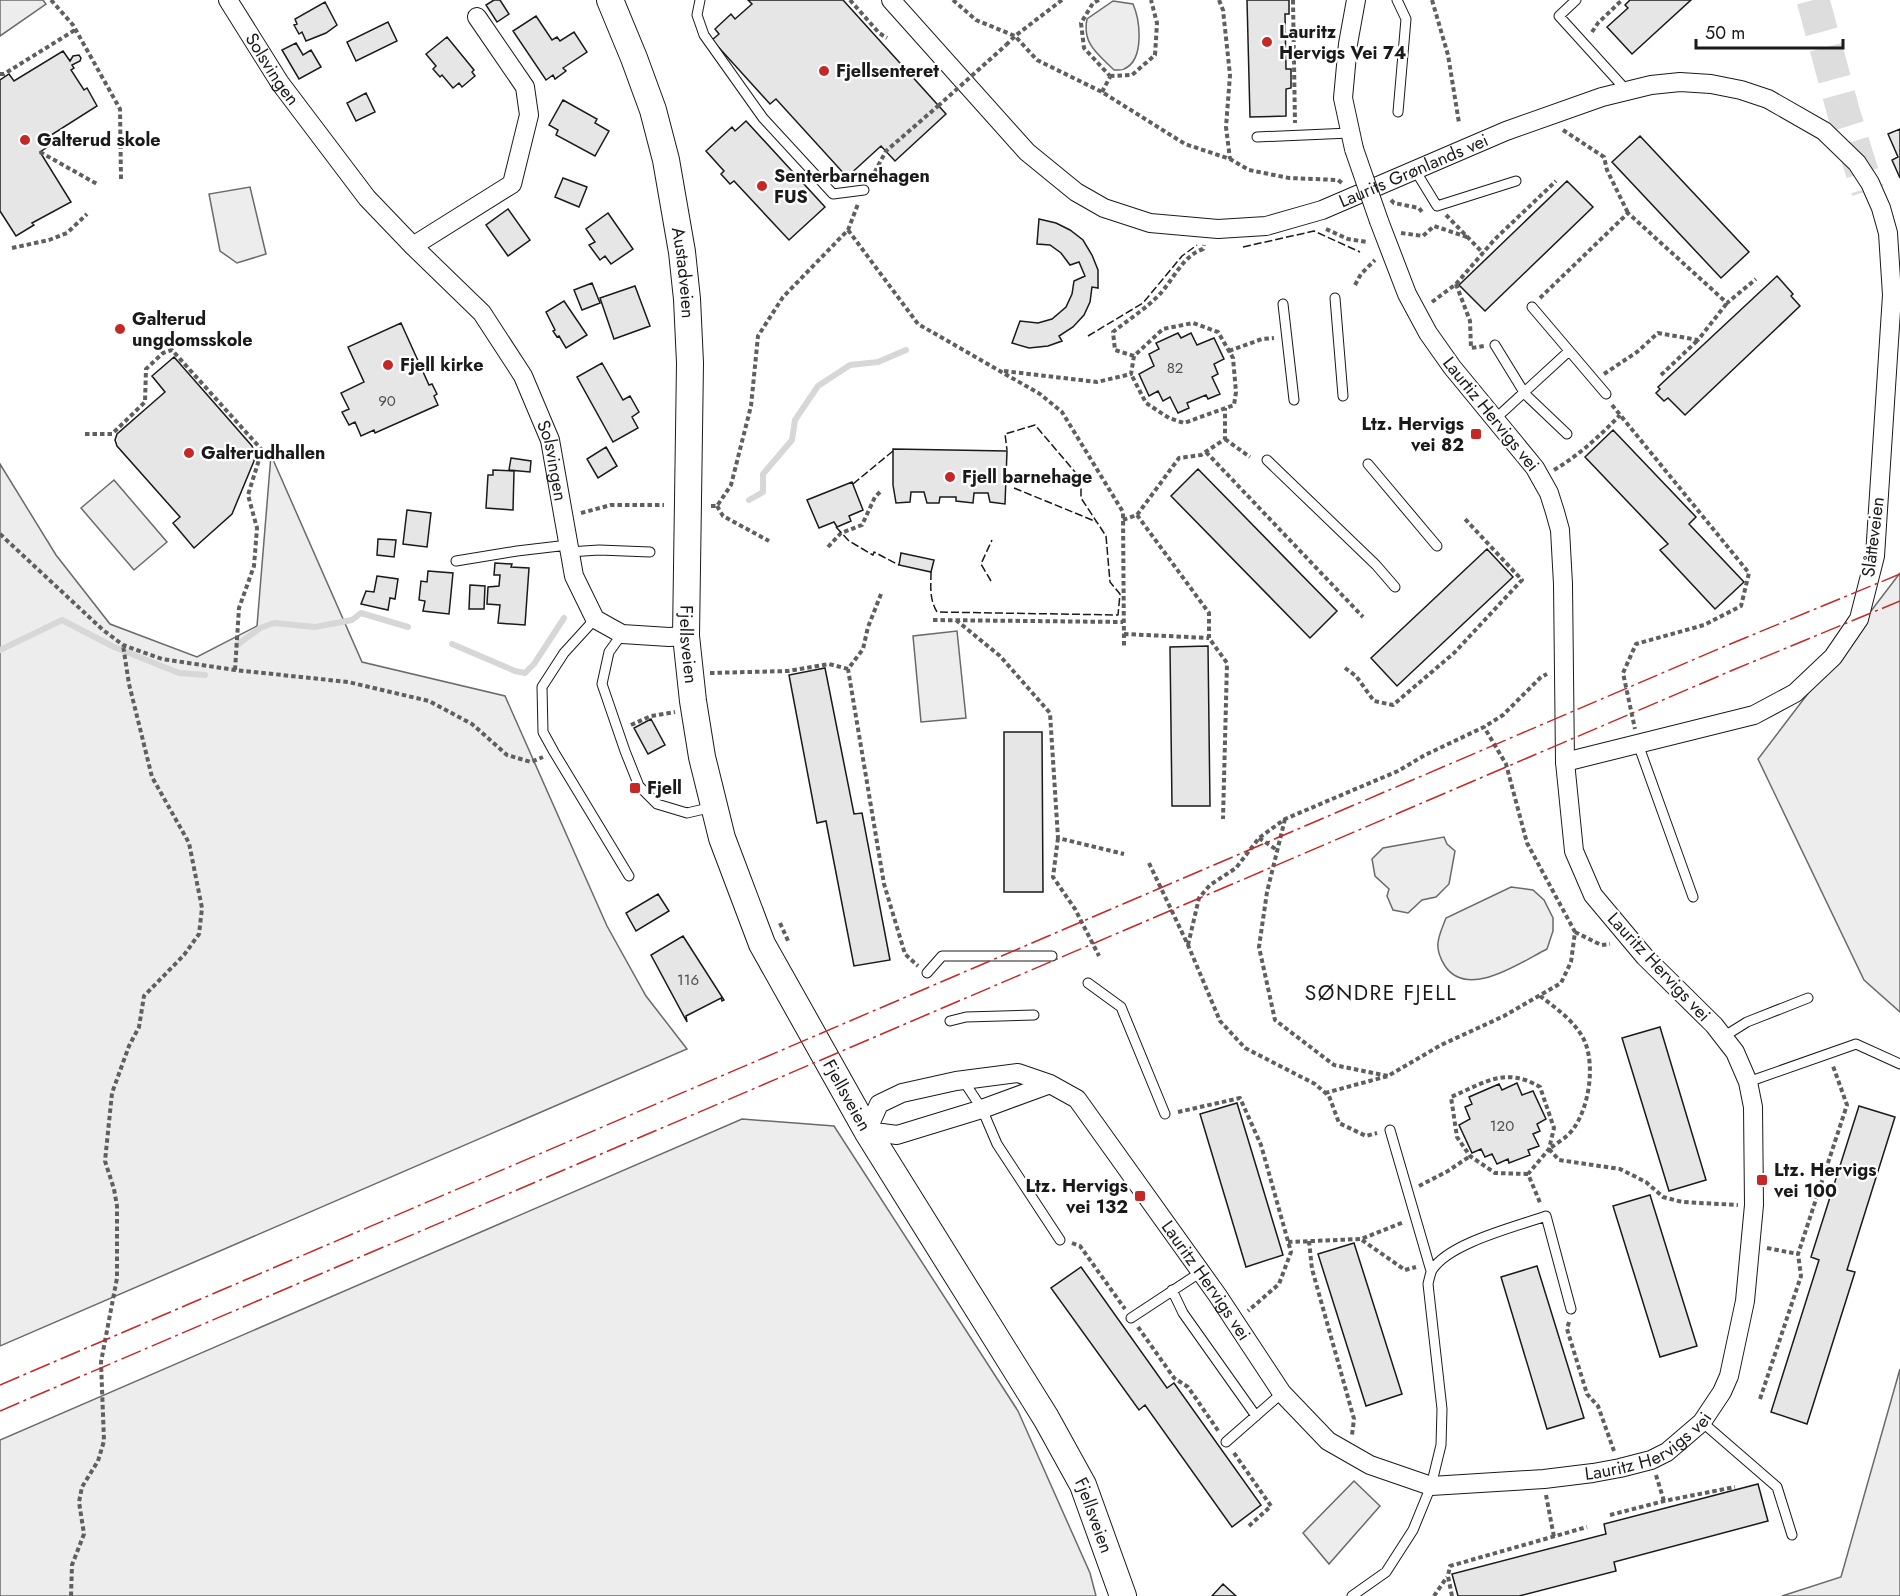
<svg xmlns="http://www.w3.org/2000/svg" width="1900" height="1596" font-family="Jost,sans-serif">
<rect width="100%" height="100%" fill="#fff"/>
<!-- green -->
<path fill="#ededed" stroke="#6a6a6a" stroke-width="1.5" d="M0 0H43L46 4 0 36Z
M1113 1 1133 4C1140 20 1145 60 1124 69 1124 70 1115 70 1114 70 1098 54 1082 44 1087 19Z
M250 187 266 254 237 263 220 251 209 194Z
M271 455 362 662 505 696 607 926 646 996 687 1049 0 1346V464L56 555 110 624 197 657 257 626Z
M114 480 167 542 134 570 81 508Z
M1900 573V1012L1864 980 1758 759Z
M957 631 966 718 921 722 913 636Z
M1444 837 1447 844 1455 851 1449 884 1436 897 1422 900 1408 913 1393 910 1387 896 1389 889 1375 876 1372 859 1383 848Z
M1511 887 1533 890 1544 900 1553 918V931L1547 949C1521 962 1468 1000 1445 966 1433 947 1438 938 1446 918Z
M742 1119 834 1126 1018 1411 1090 1573 1096 1596H0V1440Z
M1900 1369V1596H1782L1841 1577Z
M1354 1481 1380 1506 1329 1564 1303 1533Z"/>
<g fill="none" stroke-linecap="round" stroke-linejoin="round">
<!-- stream -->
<path stroke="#d7d7d7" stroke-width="6" d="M749 500 763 492V474L792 440 795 420 818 386 850 365 878 362 906 350
M452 644 515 671 525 673 534 664 564 618
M237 645 260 628 274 623 315 627 352 620 361 613 408 627
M0 650 62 620 114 647 179 673 205 675"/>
</g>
<!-- building -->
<path fill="#e6e6e6" stroke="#1a1a1a" stroke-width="1.5" d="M494 0H500L509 14 497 22 486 5Z
M748 0H843L946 114 895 161 881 146 847 177 776 99 770 104 712 40 719 34 715 29 731 14 735 19 752 4Z
M1247 0H1289V14H1285L1286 69H1291V88L1286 89V116L1250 117Z
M1630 0H1691L1632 54 1607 27 1628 8 1625 5Z
M325 2 337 25 326 33 306 41 302 32 299 34 294 25 297 24 295 19Z
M536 16 552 40 557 37 560 41 574 32 587 52 563 68 566 71 555 79 553 75 546 80 513 31Z
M388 22 397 41 356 61 347 42Z
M447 37 474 70 472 72 475 76 462 87 459 83 453 88 442 75 440 77 433 69 436 66 426 54Z
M296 43 303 55 311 50 321 67 299 79 282 50Z
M63 51 70 61 73 56 79 55 81 58 80 61 72 65 74 68 71 70 84 90 87 88 97 106 48 137 52 144 40 152 71 202 32 223 34 225 16 236 0 211V80L9 74 14 81Z
M366 93 375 112 356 121 347 103Z
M563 100 597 119 595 123 609 131 595 156 556 135 558 130 549 125Z
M746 121 825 207 789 240 734 181 730 184 721 174 724 171 706 151 732 127 735 131Z
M1900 129V178L1892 160 1898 157 1888 134Z
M1640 136 1749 252 1721 278 1612 162Z
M563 178 587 187 579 207 555 197Z
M1567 181 1593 207 1485 311 1459 285Z
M508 209 530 240 508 256 486 225Z
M608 213 633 249 611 264 605 256 600 260 589 245 595 242 586 229Z
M1039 219 1056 223 1070 230 1083 240 1092 255 1098 270V288L1092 287 1090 302 1084 315 1073 327 1059 336 1062 341 1048 346 1029 348 1012 343 1020 321 1038 323 1052 319 1066 307 1072 294 1074 281 1085 276 1079 262 1070 265 1061 253 1050 245 1037 244Z
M1777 276 1793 294 1791 296 1800 306 1685 415 1668 398 1664 401 1656 393 1660 389 1658 387Z
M592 283 600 303 582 310 574 290Z
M635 286 650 326 614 339 600 298Z
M564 301 587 335 566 348 559 336 557 337 553 331 555 330 546 312Z
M401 323 429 385 432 384 437 394 434 396 438 405 375 433 374 430 361 436 355 422 349 425 342 412 349 409 341 393 364 382 348 347Z
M1178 333 1181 338 1191 333 1197 345 1214 338 1224 359 1214 364 1218 374 1212 377 1220 394 1208 399 1206 395 1187 403 1189 408 1178 413 1170 397 1163 401 1158 391 1149 396 1139 374 1154 366 1149 354 1159 349 1156 343Z
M174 357 252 446 255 454 254 461 232 514 194 548 173 523 180 517 117 446 115 440 117 434 165 392 152 376Z
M602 363 623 400 630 396 639 412 632 417 638 428 613 442 577 377Z
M1613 430 1696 517 1689 524 1744 582 1715 609 1660 550 1668 544 1585 457Z
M606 447 617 466 598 478 587 459Z
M893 449 1007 451 1005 504 990 502 988 493H974L973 503 956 501V497H940L939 503H927L924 492H911L910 502 896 503 893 485Z
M511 458 531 461 530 472 509 470Z
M1198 469 1337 611 1310 638 1171 496Z
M493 470 514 471 513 510 486 508 488 475H493Z
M852 482 863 510 849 516 851 521 837 527 834 522 819 528 807 500Z
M407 510 431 513 427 547 403 544Z
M378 539 396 540 394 557 377 555Z
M1487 549 1513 577 1397 686 1371 658Z
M901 553 934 560 931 572 899 565Z
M495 563 512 564 511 567 529 568 525 625 498 623 500 605 487 604 488 587 499 586 500 575H494Z
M428 571 453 573 449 614 423 611 425 601 419 600 421 581 427 582Z
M377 576 398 579 395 599 390 598 388 610 361 604 366 591 374 592Z
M470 585 485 586 484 609H469Z
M1208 646 1210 806H1172L1170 647Z
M825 668 854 814 862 813 890 960 854 966 826 821 817 823 789 675Z
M651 719 665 745 648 754 634 728Z
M1004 732H1042L1043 892H1004Z
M658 894 669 911 636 931 626 913Z
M683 936 724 1000 722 1001 721 998 686 1016 687 1022 651 955Z
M1660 1027 1706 1180 1669 1191 1622 1038Z
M1517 1083 1522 1095 1533 1091 1546 1119 1537 1124 1540 1131 1533 1134 1539 1146 1528 1150 1530 1155 1509 1163 1508 1159 1497 1164 1492 1154 1485 1157 1481 1149 1472 1153 1459 1125 1470 1119 1465 1107 1472 1104 1469 1097 1499 1084 1502 1090Z
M1237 1103 1283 1255 1246 1267 1200 1114Z
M1859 1106 1895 1117 1847 1270 1855 1272 1807 1424 1771 1412 1819 1260 1811 1257Z
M1650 1195 1697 1346 1660 1357 1613 1206Z
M1354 1243 1402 1394 1366 1406 1318 1254Z
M1537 1266 1584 1418 1547 1429 1501 1277Z
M1081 1267 1167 1388 1174 1383 1261 1505 1232 1527 1145 1405 1139 1410 1051 1288Z
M1758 1484 1768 1521 1614 1562 1616 1571 1519 1596H1458L1452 1574 1606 1534 1604 1524Z
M1223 1584 1236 1596H1212Z"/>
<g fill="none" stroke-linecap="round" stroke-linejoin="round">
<!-- motorway-tunnel -->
<path stroke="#ddd" stroke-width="33" stroke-dasharray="33 16" stroke-linecap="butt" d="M1813 0 1844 114 1868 191"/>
<defs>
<path id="service" d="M700 0 697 15 704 35 763 118 833 194 864 190
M1397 0 1406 19 1398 112
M1576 0 1559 16 1627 91
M1257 137 1350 133
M1415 170 1437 206 1516 181
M1335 298 1343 396
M1283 304 1294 400
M1532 307 1606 394
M1495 345 1525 394 1567 434
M1494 420 1569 351
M1267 460 1376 565 1395 587
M1368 464 1437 546
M569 552 599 550 650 552
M456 561 517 551 568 545
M595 619 564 653 542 687 543 732 554 752 629 876
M622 634 609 652 602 684 625 751 639 786 657 804 687 813 713 807
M1638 744 1693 897
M927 973 942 956H1052
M1088 983 1121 1007 1165 1114
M950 1021 966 1017 1034 1015
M1723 1037 1747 1022 1808 998
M963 1080 982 1109 997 1144 1060 1240
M1748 1082 1856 1044 1900 1064
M1390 1130 1431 1271
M1172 1290 1183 1313 1256 1416
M1131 1318 1201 1272
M1702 1422 1777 1487 1792 1535
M1226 1442 1282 1393
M1352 1596 1386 1572 1413 1530 1431 1486 1441 1445 1442 1409 1428 1284C1429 1280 1430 1274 1432 1270 1449 1243 1515 1227 1546 1216L1571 1309"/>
<g id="minor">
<path id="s1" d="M228 0 280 83 367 198 413 246 482 313 523 376 550 440 574 576 595 619 622 634 669 637 686 636"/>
<path id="s2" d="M891 0 1027 152 1076 192 1104 208 1150 223 1218 229 1266 226 1322 210 1506 131 1602 97 1651 85 1680 82 1711 84 1741 90 1768 99 1824 131 1857 163 1870 183 1881 208 1888 233 1892 295 1875 556 1859 619 1833 657 1795 693 1754 715 1565 762"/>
<path d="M1354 149 1343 98 1348 44 1356 0"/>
<path d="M413 246 512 184 529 115 525 87 477 17"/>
<path id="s3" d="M1050 1084 982 1109 897 1135 867 1131 879 1104 902 1093 956 1081 1018 1073 1050 1084 1077 1099 1218 1296 1282 1393 1328 1441 1370 1465 1431 1486 1544 1479 1593 1473 1620 1468 1651 1460 1667 1452 1702 1422 1722 1392 1729 1376 1745 1301 1754 1205 1753 1107 1748 1082 1735 1052 1714 1025 1645 957 1593 895 1574 851 1565 762 1563 584 1560 530 1555 512 1549 493 1535 468 1452 367 1428 333 1407 294 1379 221"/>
</g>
<g id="secondary">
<path id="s4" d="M610 0 634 58 653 110 666 160 682 252 687 299 690 363 686 636 693 701 702 757 722 838 762 944 867 1131 1046 1418 1083 1485 1123 1596"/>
</g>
</defs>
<!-- service casing -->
<use href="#service" stroke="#1a1a1a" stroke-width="11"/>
<!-- minor casing -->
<use href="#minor" stroke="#1a1a1a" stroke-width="20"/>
<!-- secondary casing -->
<use href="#secondary" stroke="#1a1a1a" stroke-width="28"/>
<!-- path -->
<path stroke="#5f5f5f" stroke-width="4" stroke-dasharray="4.5 3" stroke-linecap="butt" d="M51 0 73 25 120 109 121 179
M850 0 879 33 887 38
M953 0 976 20 1015 36 1037 60 1102 92 1185 144 1230 159 1249 170 1289 178 1338 180 1342 183
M1099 0 1093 3 1081 23 1084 48 1110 76
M1219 0 1223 10 1230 75 1226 127 1230 159
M1293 0 1295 123
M1432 0 1448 55 1459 123
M1592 32 1598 23 1622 0
M1006 45 1015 36 1062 0
M0 74H4L75 30
M1110 76 1132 75 1155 55 1157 23 1151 0
M1102 92 1110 77
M1563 130 1604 157 1607 170 1628 213
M40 152 97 184
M871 179 886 151 938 106
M1391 200 1394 203 1419 208 1422 212
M1446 215 1483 253
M1326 229 1348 239 1367 242
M848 230 918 324 1040 394 1062 412 1123 512 1124 647
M1401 233 1423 236 1434 226 1467 237
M12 248 49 240 67 233 87 214
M1456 284 1470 321 1471 348 1484 346
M1355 285 1361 274 1375 260
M1540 298 1628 213 1727 303 1756 279
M1432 302 1456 284 1495 239 1556 181
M1229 351 1262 339 1274 338
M1134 356 1115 350 1113 332C1128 320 1144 310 1158 296 1173 281 1182 256 1203 249L1204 245
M1004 371 1097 382 1131 374 1134 356 1163 329 1193 323 1218 332 1233 358 1236 392 1234 405 1184 423 1169 418 1146 403 1131 374
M1604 374 1637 352 1658 333 1698 340 1727 303
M1661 375 1698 340
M1612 405 1749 573 1741 606 1704 625 1636 644 1623 673 1635 729
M85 434H112L145 402 146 369 163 353 172 350 262 450 248 495 257 528 254 566 239 608 235 670
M1225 439 1250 457
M1206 452 1363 617
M1554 470C1579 455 1600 436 1620 415
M711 506H717L731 485 751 406 758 336 783 297 848 230 858 204
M717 506 723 516 769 541
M581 513 611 505H664
M1137 515 1209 613V638L1227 663 1223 819
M1123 520 1137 515 1179 458 1201 455 1225 439V408
M0 534 103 630 123 645 162 659 235 670 348 682 429 701 472 724 507 755 531 762 543 757
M828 547 841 533 862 525 875 497 882 490
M881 594 868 627 863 649 848 669 884 884 905 954 918 966
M933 620 1123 622
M956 620 1000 656 1050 713 1058 838 1124 854
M1124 634 1209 638
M1345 668 1356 676 1374 701 1393 705 1454 653 1522 580 1465 519
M710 673 788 671 829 664 848 669
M631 725 651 716 675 712
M1285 819 1267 892 1259 947 1275 1020 1334 1065 1388 1076
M1058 838 1053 877 1075 909 1099 956
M1259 838 1277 850
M1149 863 1188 945 1220 1021 1245 1048 1315 1084 1329 1096 1339 1123 1366 1136 1377 1133
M780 923 789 943
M1575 932 1601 945 1610 944
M1188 945 1199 898 1210 885 1236 868 1259 838 1285 819 1398 771 1425 755 1484 727 1503 715 1541 677 1547 674
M1540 996C1556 1008 1577 1023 1585 1042 1595 1067 1589 1106 1574 1128 1568 1137 1557 1143 1549 1149L1559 1160 1620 1169 1646 1182 1663 1197 1682 1202 1738 1205
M1325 1093 1388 1076 1441 1045 1504 1016 1561 983 1571 962 1575 932 1527 843 1506 764 1484 727
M1178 1112 1240 1098 1261 1145 1291 1252 1279 1284 1248 1311
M1528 1174 1495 1173 1470 1156 1457 1137 1451 1097C1484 1083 1505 1066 1540 1087L1554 1128 1549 1149 1528 1174 1541 1205
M1419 1186 1448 1171 1470 1156
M1362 1240 1405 1270 1416 1267
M1309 1241 1312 1269 1354 1419 1352 1435
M1288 1242 1361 1239 1404 1222
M1072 1243 1080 1246 1125 1309
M1767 1248 1798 1254
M1569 1322 1567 1329 1587 1394 1598 1406 1614 1451
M1138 1327 1174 1378 1188 1387 1219 1432
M1760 1399 1801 1276 1798 1254 1847 1105 1833 1066
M1234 1453 1271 1506 1249 1526
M1656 1475 1664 1501
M1546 1495 1554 1537
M1610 1515 1664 1501 1735 1487
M71 1596 72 1565 84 1534 79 1502 82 1487 98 1461 104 1441 101 1362 117 1278V1206L114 1189 105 1161 112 1093 129 1046 139 1027 144 996 184 955 199 934 202 908 189 843 152 777 129 684 123 645
M1434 1596 1447 1577
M1452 1596 1448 1576 1450 1566 1587 1527"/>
<!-- service -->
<use href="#service" stroke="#fff" stroke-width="9"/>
<!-- minor -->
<use href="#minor" stroke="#fff" stroke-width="18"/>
<!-- secondary -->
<use href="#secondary" stroke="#fff" stroke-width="26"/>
<defs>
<path id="minor-bridge" d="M1354 149 1379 221"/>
</defs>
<!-- minor-bridge casing -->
<use href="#minor-bridge" stroke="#1a1a1a" stroke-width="20" stroke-linecap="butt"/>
<!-- path-bridge -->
<path stroke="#5f5f5f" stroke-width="4" stroke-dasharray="4.5 3" stroke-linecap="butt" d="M938 106 1006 45"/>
<!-- minor-bridge -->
<use href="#minor-bridge" stroke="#fff" stroke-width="18"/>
<!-- fence -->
<path stroke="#1a1a1a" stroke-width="1.5" stroke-dasharray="8 3" stroke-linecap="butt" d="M1243 247 1314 231 1360 252
M1088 336 1143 303 1182 256 1197 245
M853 484 893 451
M1014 488 1097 522
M836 527 849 541 873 555 874 552 899 565
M931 572C931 587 929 598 937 612L1118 615 1120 594 1110 582 1106 536 1081 498V479L1035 425 1005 434 1007 450
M991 581 981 564 992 540"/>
<!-- power -->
<path stroke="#c62828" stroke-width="1.5" stroke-dasharray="21 4.5 3 4.5" stroke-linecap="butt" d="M0 1385 1723 647 1900 574
M0 1411 1733 670 1900 601"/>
</g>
<!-- markers -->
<g fill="#c62828" stroke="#fff" stroke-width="2">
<circle cx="1267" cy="42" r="6"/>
<circle cx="824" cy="71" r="6"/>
<circle cx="25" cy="140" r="6"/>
<circle cx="762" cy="186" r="6"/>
<circle cx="120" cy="329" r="6"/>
<circle cx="388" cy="365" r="6"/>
<rect x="1470" y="428" width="12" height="12" rx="3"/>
<circle cx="189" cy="453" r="6"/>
<circle cx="950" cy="477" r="6"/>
<rect x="629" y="782" width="12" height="12" rx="3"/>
<rect x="1756" y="1174" width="12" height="12" rx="3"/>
<rect x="1134" y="1190" width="12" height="12" rx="3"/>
</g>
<g text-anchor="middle" stroke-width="4.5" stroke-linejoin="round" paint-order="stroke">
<!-- number labels -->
<g font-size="15" fill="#4d4d4d">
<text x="1175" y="373">82</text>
<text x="387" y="406">90</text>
<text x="688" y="985">116</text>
<text x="1502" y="1131">120</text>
</g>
<!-- poi labels -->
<g font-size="18" font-weight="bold" fill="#1a1a1a" stroke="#fff" text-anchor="start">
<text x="1279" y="38">Lauritz<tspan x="1279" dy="21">Hervigs Vei 74</tspan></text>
<text x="836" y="77">Fjellsenteret</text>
<text x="37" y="146">Galterud skole</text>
<text x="774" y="182">Senterbarnehagen<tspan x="774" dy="21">FUS</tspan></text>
<text x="132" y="325">Galterud<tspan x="132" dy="21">ungdomsskole</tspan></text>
<text x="400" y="371">Fjell kirke</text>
<text x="1464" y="430" text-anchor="end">Ltz. Hervigs<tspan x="1464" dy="21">vei 82</tspan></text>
<text x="201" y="459">Galterudhallen</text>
<text x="962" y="483">Fjell barnehage</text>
<text x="647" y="794">Fjell</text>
<text x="1774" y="1176">Ltz. Hervigs<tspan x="1774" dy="21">vei 100</tspan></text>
<text x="1128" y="1192" text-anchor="end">Ltz. Hervigs<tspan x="1128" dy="21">vei 132</tspan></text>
</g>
<!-- street labels -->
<g font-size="18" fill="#1a1a1a" stroke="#fff">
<text dy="6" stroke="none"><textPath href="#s1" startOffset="82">Solsvingen</textPath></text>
<text dy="6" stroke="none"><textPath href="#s2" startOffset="622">Laurits Grønlands vei</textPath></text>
<text dy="6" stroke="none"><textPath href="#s4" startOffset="284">Austadveien</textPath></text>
<text transform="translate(1491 414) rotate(51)" y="6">Laurtiz Hervigs vei</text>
<text dy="6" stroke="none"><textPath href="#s1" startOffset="570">Solsvingen</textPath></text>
<text transform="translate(1873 537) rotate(-83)" y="6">Slåtteveien</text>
<text dy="6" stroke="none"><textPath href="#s4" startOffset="656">Fjellsveien</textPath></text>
<text transform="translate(1659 967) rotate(47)" y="6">Lauritz Hervigs vei</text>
<text dy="6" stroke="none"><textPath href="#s4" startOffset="1140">Fjellsveien</textPath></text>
<text dy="6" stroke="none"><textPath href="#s3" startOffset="652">Lauritz Hervigs vei</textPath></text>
<text dy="6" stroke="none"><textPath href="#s3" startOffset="1192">Lauritz Hervigs vei</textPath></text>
<text dy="6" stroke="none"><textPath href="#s4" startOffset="1628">Fjellsveien</textPath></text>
</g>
<!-- quarter labels -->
<g font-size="21" letter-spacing="1.5" fill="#1a1a1a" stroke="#fff">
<text x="1381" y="1000">SØNDRE FJELL</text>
</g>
</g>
<!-- scale -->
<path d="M1696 39v9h147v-9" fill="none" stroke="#1a1a1a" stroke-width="3"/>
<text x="1705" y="39" font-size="18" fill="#1a1a1a" stroke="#ffffff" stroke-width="4.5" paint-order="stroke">50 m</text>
</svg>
